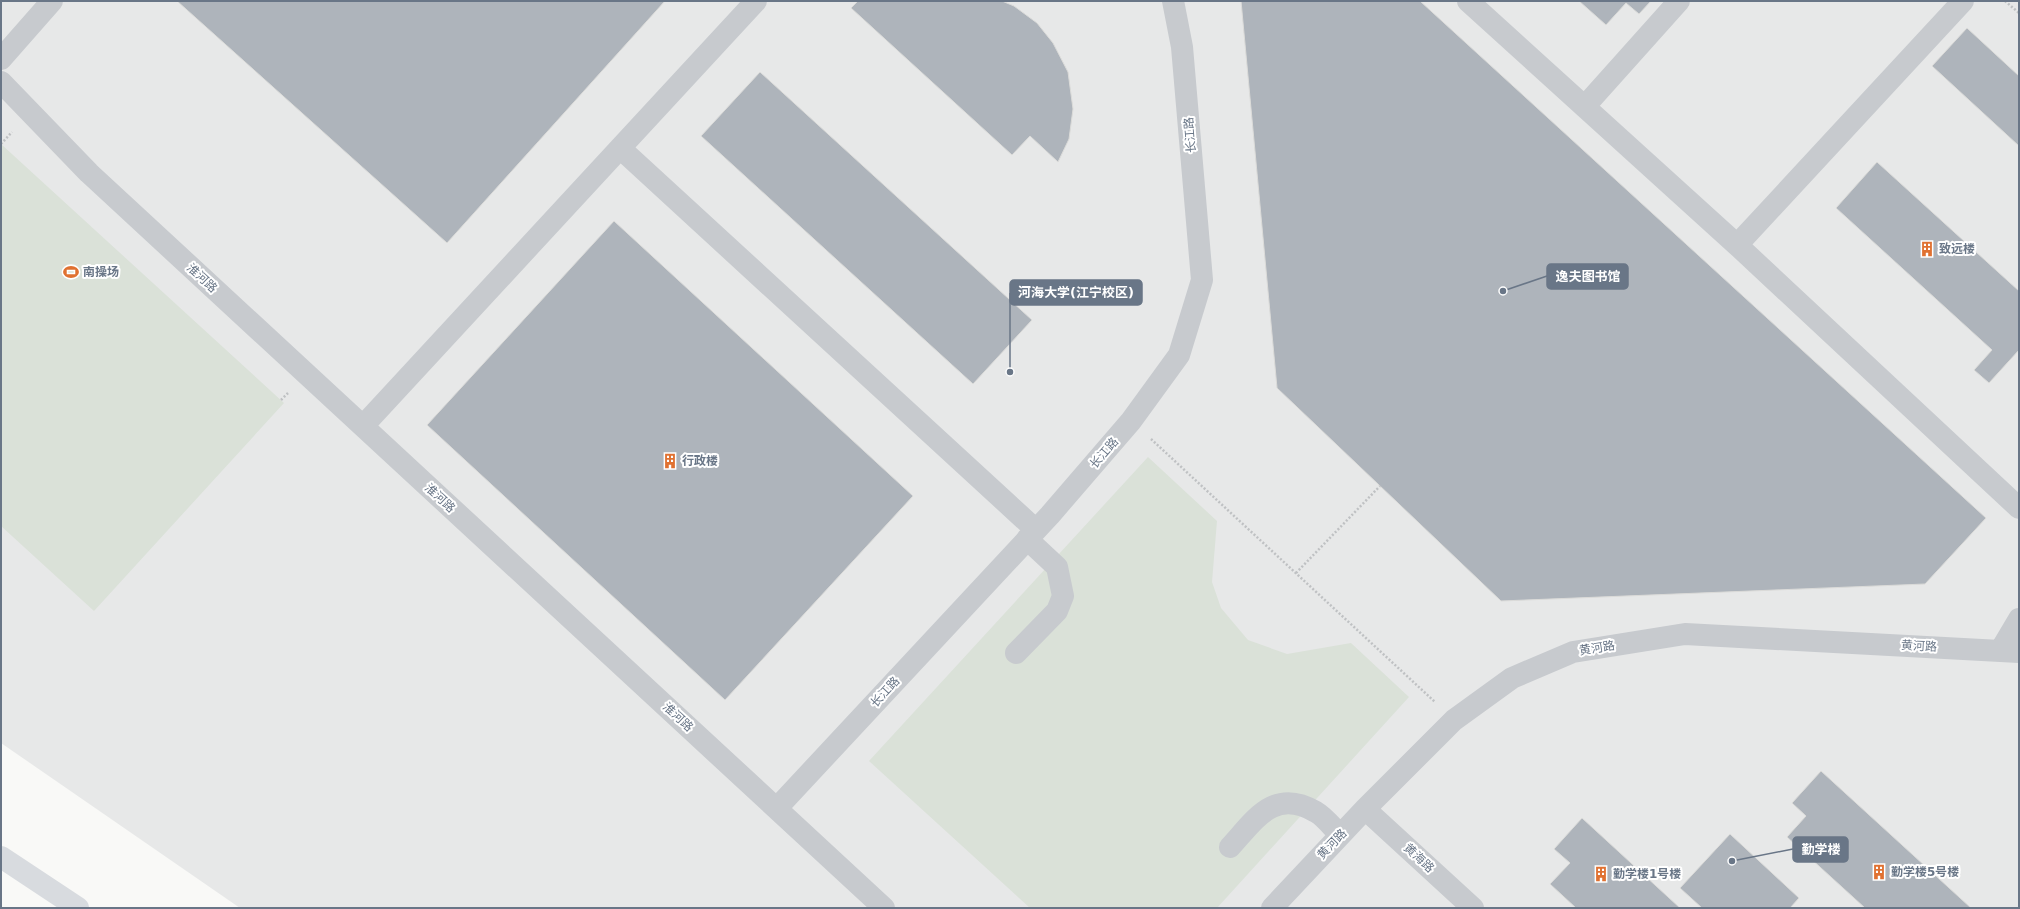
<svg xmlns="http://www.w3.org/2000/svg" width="2020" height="909" font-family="'DejaVu Sans','Noto Sans SC',sans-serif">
<rect width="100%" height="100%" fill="#f9f9f7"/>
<!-- built -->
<path fill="#e7e8e8" d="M1 1H2019V908H240L1 743Z"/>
<!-- green -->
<path fill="#dae1d8" d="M1 144 284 403 94 611 1 526Z
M1148 457 1217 521 1212 582 1221 608 1248 640 1287 654 1351 643 1409 697 1217 908H1030L869 761Z"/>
<!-- building -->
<path fill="#aeb4bb" stroke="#dbdbd9" d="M177 1H665L447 243Z
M858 1H1002L1014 6 1037 23 1053 43 1068 72 1073 109 1069 139 1058 162 1030 136 1012 155 851 8Z
M1241 1H1420L1986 518 1925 584 1501 601 1277 388Z
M1579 1H1651L1639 14 1626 3 1606 25Z
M1967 28 2019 76V146L1932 66Z
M760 72 1032 320 973 384 701 136Z
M1877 162 2019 291V350L1989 383 1974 370 1992 350 1836 208Z
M614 221 913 496 725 700 427 425Z
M1821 771 1971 908H1865L1787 837 1806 816 1792 803Z
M1582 818 1680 908H1576L1550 884 1570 863 1554 849Z
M1730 834 1799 898 1790 908H1702L1680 888Z"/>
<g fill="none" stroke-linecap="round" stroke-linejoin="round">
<!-- path -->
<path stroke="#bfc1c3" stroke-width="2.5" stroke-dasharray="2 2" stroke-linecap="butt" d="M2005 1 2019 13
M1 144 12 132
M281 400 288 393
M1151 439 1435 702
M1296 573 1380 486"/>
<!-- minor -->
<path stroke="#c7cace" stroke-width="22" d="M1468 1 1737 245 2019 508
M1 59 52 1
M1 82 89 173 884 908
M1585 106 1679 1
M620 148 1036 530
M1737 245 1963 1
M363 426 756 1
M2000 651 2019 619
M1016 653 1057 611 1063 596 1057 567 1027 539
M777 808 1050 515 1131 421 1179 355 1202 280 1182 47 1173 1
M1365 809 1473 908
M1230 847C1255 820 1274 787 1316 812 1325 817 1333 828 1340 835
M1272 908 1365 809 1454 720 1512 678 1573 652 1685 634 2019 652"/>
<!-- major -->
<path stroke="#d8dbdf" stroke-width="22" d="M1 857 78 908"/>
</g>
<!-- icons -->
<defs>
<symbol id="building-bare" viewBox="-9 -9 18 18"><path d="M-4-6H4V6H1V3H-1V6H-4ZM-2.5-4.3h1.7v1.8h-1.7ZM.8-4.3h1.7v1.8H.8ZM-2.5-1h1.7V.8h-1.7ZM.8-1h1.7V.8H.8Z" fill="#e07131" stroke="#fff" stroke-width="2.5" paint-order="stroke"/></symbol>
<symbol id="stadium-bare" viewBox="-9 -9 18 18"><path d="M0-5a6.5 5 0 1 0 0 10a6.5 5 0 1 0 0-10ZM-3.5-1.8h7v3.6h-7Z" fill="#e07131" stroke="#fff" stroke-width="2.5" paint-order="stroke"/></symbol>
</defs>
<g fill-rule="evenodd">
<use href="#building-bare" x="1916" y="238" width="22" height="22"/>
<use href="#stadium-bare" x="60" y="261" width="22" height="22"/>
<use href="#building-bare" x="659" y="450" width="22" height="22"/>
<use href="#building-bare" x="1868" y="861" width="22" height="22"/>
<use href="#building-bare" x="1590" y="863" width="22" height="22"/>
</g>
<g text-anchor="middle" stroke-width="4" stroke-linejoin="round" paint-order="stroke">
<!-- street labels -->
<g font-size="12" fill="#697687" stroke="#fff">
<text transform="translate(1190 135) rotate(-95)" y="4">长江路</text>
<text transform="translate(202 278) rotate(43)" y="4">淮河路</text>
<text transform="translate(1104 453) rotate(-49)" y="4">长江路</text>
<text transform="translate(440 498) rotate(43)" y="4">淮河路</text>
<text transform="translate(1919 646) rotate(3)" y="4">黄河路</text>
<text transform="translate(1597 648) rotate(-9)" y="4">黄河路</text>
<text transform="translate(885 692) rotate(-47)" y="4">长江路</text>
<text transform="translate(678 717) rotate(43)" y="4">淮河路</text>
<text transform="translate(1332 844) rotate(-46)" y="4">黄河路</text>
<text transform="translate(1419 858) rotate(43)" y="4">黄海路</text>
</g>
<!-- poi labels -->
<g font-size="12" font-weight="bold" fill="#697687" stroke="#fff" text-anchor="start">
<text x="1939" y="253">致远楼</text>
<text x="83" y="276">南操场</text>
<text x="682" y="465">行政楼</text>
<text x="1891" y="876">勤学楼5号楼</text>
<text x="1613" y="878">勤学楼1号楼</text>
</g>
</g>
<!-- callouts -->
<path fill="none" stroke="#697687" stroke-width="1.5" d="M1503 291L1547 276M1010 372L1010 293M1732 861L1793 849"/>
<g fill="#697687" stroke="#fff" stroke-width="1.5">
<circle cx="1503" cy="291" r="4"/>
<circle cx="1010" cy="372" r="4"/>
<circle cx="1732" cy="861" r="4"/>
</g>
<g fill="#697687" stroke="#697687" stroke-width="1.5">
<rect x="1547" y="264" width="81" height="25" rx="4"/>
<rect x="1010" y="280" width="132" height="25" rx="4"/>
<rect x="1793" y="837" width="55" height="25" rx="4"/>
</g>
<g font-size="13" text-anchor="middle" font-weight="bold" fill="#fff">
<text x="1588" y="281">逸夫图书馆</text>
<text x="1076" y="297">河海大学(江宁校区)</text>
<text x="1821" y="854">勤学楼</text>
</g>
<!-- border -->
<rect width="2020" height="909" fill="none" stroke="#697687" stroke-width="4"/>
</svg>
